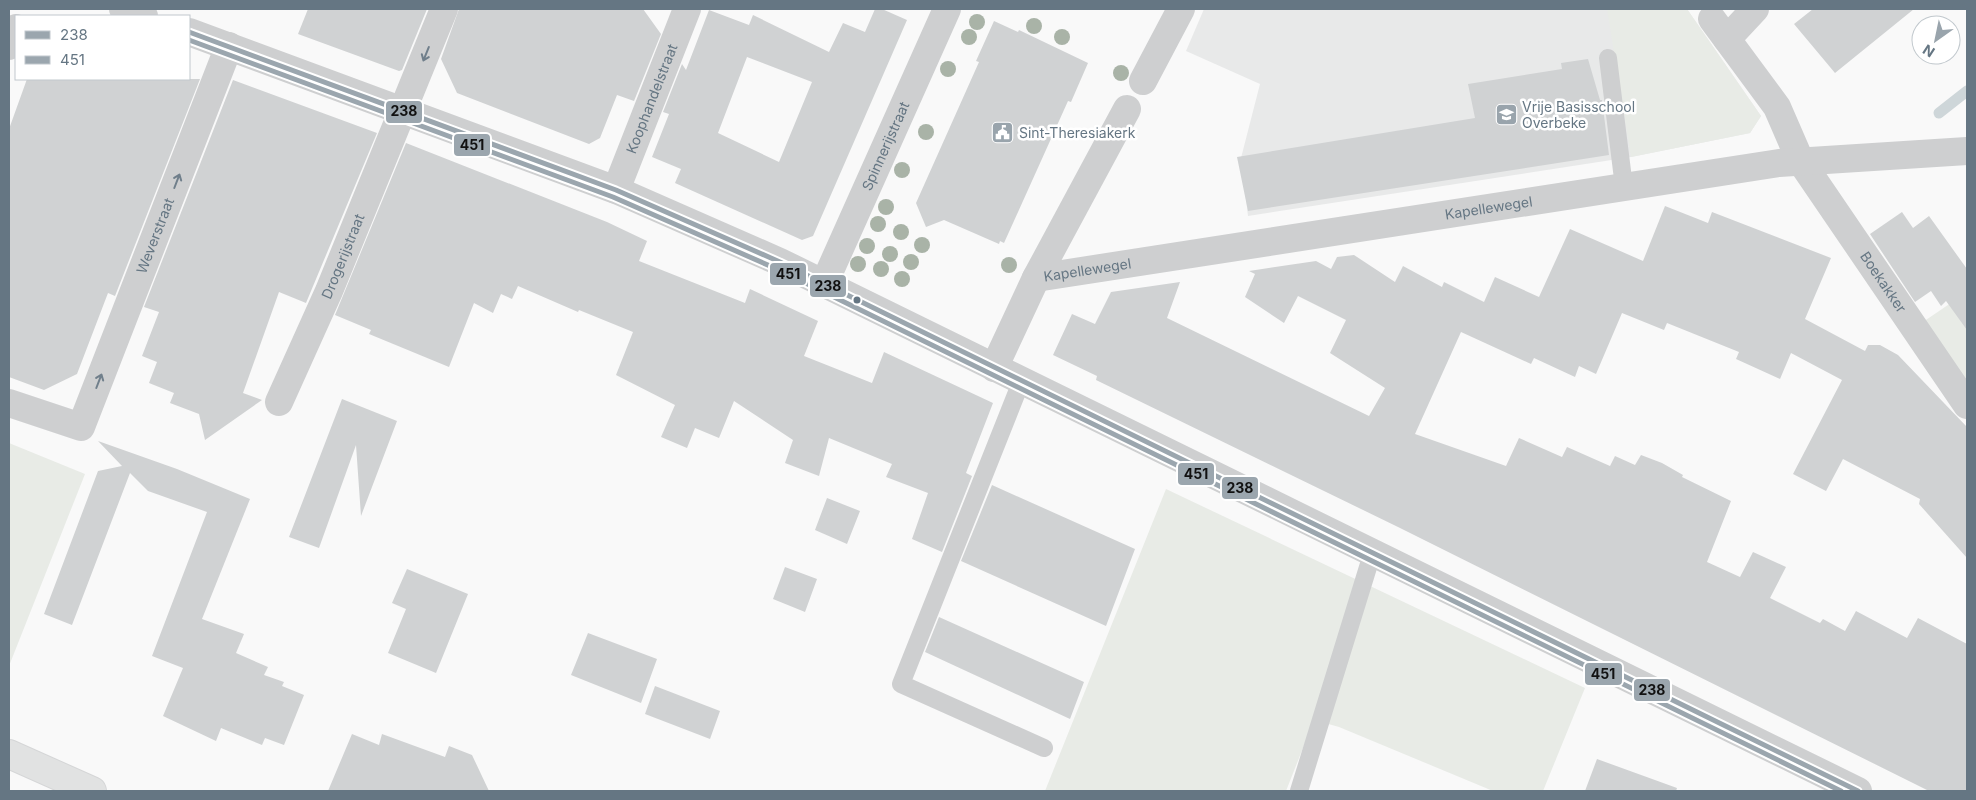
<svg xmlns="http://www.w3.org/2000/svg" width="1976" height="800" font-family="Inter,sans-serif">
<rect width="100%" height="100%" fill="#f9f9f9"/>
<!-- built -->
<path fill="#e8e9e9" d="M1204 9H1687L1761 116 1750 133 1631 157 1248 216 1241 158 1260 84 1186 51Z"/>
<!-- green -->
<path fill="#e8ebe6" d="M1607 9H1687L1761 116 1750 133 1631 157Z
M1967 292V388L1920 324Z
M9 443 85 474 9 666Z
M1166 489 1585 688 1543 791H1493L1339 727 1314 720 1286 791H1045Z"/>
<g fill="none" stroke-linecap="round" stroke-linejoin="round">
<!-- stream -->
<path stroke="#ced6d9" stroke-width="11" d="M1939 113 1967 91"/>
</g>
<!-- building -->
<path fill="#d0d2d3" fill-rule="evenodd" d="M308 9H427L402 70 399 71 298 34Z
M459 9H643L661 34 634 101 617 95 600 138 589 144 457 93 441 59Z
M875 9H882L907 20 813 236 802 240 675 183 681 169 652 157 669 114 663 112 682 64 686 70 709 10 749 25 753 15 829 52 843 23 865 32ZM747 57 812 82 779 162 718 133Z
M1813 9H1914L1835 73 1794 24Z
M994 21 1018 32 1019 30 1088 63 1071 102 1068 101 1004 243 1000 241 999 244 944 220 926 227 916 203 979 62 976 61Z
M1588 59 1600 100H1602L1609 155 1248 211 1237 157 1475 118 1468 84 1562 69 1561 63Z
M27 79H200L115 296 108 293 77 374 44 390 9 377V129Z
M233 80 377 133 306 303 279 292 243 393 262 400 205 440 199 414 170 403 174 393 149 383 157 362 142 356 159 312 144 307Z
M406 143 607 222 647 241 639 261 745 303 750 289 818 321 804 356 872 383 884 352 993 403 966 473 972 476 942 552 912 539 928 493 886 477 892 464 829 438 819 476 785 463 793 440 734 401 719 438 695 428 687 448 661 437 675 405 616 375 633 332 579 310 578 312 518 286 512 299 501 294 493 313 474 303 449 367 369 334 371 330 335 315Z
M1665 206 1708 223 1712 212 1831 258 1805 319 1865 351 1868 345H1880L1898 355 1967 427V558L1919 504 1920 499 1843 459 1826 491 1793 474 1842 380 1791 353 1780 379 1736 359 1739 352 1667 323 1664 330 1622 313 1596 374 1579 366 1575 377 1534 358 1531 364 1461 332 1415 434 1506 466 1519 438 1562 457 1567 447 1610 466 1615 456 1635 465 1641 455 1662 463 1683 475 1682 477 1731 501 1707 562 1740 577 1753 552 1786 567 1770 598 1820 623 1823 619 1845 631 1856 611 1907 638 1918 618 1967 644V791H1929L1398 527 1096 380 1097 376 1053 355 1072 314 1095 324 1111 292 1180 282 1167 318 1369 416 1385 388 1330 353 1346 320 1298 296 1284 323 1245 297 1255 274 1249 271 1316 261 1331 269 1337 257 1354 255 1395 282 1403 266 1442 287 1444 282 1484 302 1495 277 1539 297 1570 229 1643 261Z
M1902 212 1913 228 1929 216 1967 269V330L1946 301 1941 306 1931 291 1915 302 1870 234Z
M342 399 397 421 361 516 356 445 319 548 289 537Z
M98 441 177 469 250 499 202 619 244 634 236 653 268 667 264 675 284 682 282 686 304 695 284 745 265 738 262 745 221 728 216 741 163 716 183 668 152 656 207 512 148 491 130 473 72 625 44 614 98 471 122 466Z
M992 485 1135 549 1106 626 961 561Z
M827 498 860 511 847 544 815 530Z
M785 567 817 579 805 612 773 599Z
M407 569 468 594 436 673 388 653 406 609 392 603Z
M939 617 1084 682 1070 719 925 652Z
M588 633 657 659 641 703 571 675Z
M655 686 720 711 710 739 645 714Z
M352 734 379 745 382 734 445 757 449 746 472 755 489 791H328Z
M1597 759 1677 788 1676 791H1585Z"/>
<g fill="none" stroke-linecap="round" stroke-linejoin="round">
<defs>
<path id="secondary" d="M9 754 92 791"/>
</defs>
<!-- secondary casing -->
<use href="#secondary" stroke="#d5d6d7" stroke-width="30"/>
<!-- lane -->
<path stroke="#cecfd0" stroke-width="18" d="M1608 58 1624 187
M1021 382 901 684 1044 748
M1299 791 1373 551"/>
<!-- street -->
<g stroke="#cecfd0" stroke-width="28">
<path d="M123 9 144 16"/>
<path id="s1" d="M1712 19 1777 107 1800 160 1967 405"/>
<path d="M189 32 616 190 780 262 1858 791"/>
<path d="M1727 39 1755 9"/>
<path d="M9 46 16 28"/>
<path d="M1143 81 1181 9"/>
<path id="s2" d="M616 190 687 9"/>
<path id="s3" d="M1036 278 1779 163 1967 151"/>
<path id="s4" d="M824 284 947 9"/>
<path d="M994 368 1036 278 1127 109"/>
<path id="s5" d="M279 402 329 291 444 9"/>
<path id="s6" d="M9 403 81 427 229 46"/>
</g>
<!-- secondary -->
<use href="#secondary" stroke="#e1e2e2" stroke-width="28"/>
<defs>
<path id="bus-1" d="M189 32 616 190 780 262 1858 791"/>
<path id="bus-2" d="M189 40 613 197 777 269 1841 791"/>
</defs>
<!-- bus-1 casing -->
<use href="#bus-1" stroke="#fff" stroke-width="9"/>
<!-- bus-2 casing -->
<use href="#bus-2" stroke="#fff" stroke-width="9"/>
<!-- bus-1 -->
<use href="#bus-1" stroke="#9ba6ae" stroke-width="5"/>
<!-- bus-2 -->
<use href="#bus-2" stroke="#9ba6ae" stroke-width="5"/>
</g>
<!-- trees -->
<g fill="#a9b3a7">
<circle cx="977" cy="22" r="8"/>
<circle cx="1034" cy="26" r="8"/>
<circle cx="969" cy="37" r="8"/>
<circle cx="1062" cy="37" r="8"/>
<circle cx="948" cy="69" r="8"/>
<circle cx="1121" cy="73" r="8"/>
<circle cx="926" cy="132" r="8"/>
<circle cx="902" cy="170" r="8"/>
<circle cx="886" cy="207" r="8"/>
<circle cx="878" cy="224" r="8"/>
<circle cx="901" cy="232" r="8"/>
<circle cx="922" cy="245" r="8"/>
<circle cx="867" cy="246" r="8"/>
<circle cx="890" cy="254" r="8"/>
<circle cx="911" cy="262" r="8"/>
<circle cx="858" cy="264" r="8"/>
<circle cx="1009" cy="265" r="8"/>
<circle cx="881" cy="269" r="8"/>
<circle cx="902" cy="279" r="8"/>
</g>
<!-- one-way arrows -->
<defs><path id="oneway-shaft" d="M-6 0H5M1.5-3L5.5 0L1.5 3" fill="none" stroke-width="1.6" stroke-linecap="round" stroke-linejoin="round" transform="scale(1.25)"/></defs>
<g stroke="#707f8b">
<use href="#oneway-shaft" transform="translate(426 54) rotate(112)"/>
<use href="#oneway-shaft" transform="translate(177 181) rotate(-69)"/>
<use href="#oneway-shaft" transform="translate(99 381) rotate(-69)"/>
</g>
<!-- icons -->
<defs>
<symbol id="school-square" viewBox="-11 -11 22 22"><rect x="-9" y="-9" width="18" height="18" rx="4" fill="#99a4ac" stroke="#fff"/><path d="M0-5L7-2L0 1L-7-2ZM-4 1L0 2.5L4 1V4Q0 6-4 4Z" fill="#fff"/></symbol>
<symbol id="civic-square" viewBox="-11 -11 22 22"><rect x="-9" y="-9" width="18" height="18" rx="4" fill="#99a4ac" stroke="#fff"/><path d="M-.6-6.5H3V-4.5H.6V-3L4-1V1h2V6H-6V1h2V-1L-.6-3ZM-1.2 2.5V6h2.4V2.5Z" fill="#fff"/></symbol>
</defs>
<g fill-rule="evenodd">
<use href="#school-square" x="1494" y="102" width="25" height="25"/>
<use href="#civic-square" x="990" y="120" width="25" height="25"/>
</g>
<!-- markers -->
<circle fill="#657683" stroke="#fff" stroke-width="2" cx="857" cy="300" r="4.5"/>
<g text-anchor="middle" stroke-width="5" stroke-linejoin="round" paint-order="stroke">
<!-- street labels -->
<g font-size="14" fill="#657683" stroke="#fff">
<text dy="5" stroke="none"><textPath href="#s2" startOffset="98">Koophandelstraat</textPath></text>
<text dy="5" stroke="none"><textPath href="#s4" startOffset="151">Spinnerijstraat</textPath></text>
<text dy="5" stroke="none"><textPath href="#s3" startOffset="458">Kapellewegel</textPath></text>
<text dy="5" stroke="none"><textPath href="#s6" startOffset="281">Weverstraat</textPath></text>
<text dy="5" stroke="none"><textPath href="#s5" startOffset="159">Drogerijstraat</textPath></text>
<text dy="5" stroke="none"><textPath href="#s3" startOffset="52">Kapellewegel</textPath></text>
<text dy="5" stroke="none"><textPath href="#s1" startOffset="315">Boekakker</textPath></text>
</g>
<!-- poi labels -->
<g font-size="14" fill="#657683" stroke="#fff" text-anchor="start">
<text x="1522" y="112">Vrije Basisschool<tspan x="1522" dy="16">Overbeke</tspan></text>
<text x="1019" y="138">Sint-Theresiakerk</text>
</g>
</g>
<g stroke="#fff" stroke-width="2">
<rect x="385" y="100" width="38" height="24" rx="5" fill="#9ba6ae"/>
<rect x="453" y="133" width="38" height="24" rx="5" fill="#9ba6ae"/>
<rect x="769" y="262" width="38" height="24" rx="5" fill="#9ba6ae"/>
<rect x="809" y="274" width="38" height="24" rx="5" fill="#9ba6ae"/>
<rect x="1177" y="462" width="38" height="24" rx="5" fill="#9ba6ae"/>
<rect x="1221" y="476" width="38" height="24" rx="5" fill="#9ba6ae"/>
<rect x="1584" y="662" width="39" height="24" rx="5" fill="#9ba6ae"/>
<rect x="1633" y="678" width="38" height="24" rx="5" fill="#9ba6ae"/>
</g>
<g font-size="14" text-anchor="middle" font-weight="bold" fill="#111">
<text x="404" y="116">238</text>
<text x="472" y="150">451</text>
<text x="788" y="279">451</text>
<text x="828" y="291">238</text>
<text x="1196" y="479">451</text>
<text x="1240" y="493">238</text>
<text x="1603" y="679">451</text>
<text x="1652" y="695">238</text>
</g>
<!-- border -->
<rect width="1976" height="800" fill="none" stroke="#657683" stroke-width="20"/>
<!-- legend -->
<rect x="15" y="15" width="175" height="65" fill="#ffffff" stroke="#c1c8cd"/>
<rect x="25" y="31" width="25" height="8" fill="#9ba6ae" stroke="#c1c8cd"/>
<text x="60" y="40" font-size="15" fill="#657683">238</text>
<rect x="25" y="56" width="25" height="8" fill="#9ba6ae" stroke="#c1c8cd"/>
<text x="60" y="65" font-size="15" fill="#657683">451</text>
<!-- north arrow -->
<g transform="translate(1936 40) rotate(213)"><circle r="24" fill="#ffffff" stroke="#c1c8cd"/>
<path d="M0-4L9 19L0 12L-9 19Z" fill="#99a4ac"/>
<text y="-8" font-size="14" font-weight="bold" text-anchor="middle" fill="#657683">N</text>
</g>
</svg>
